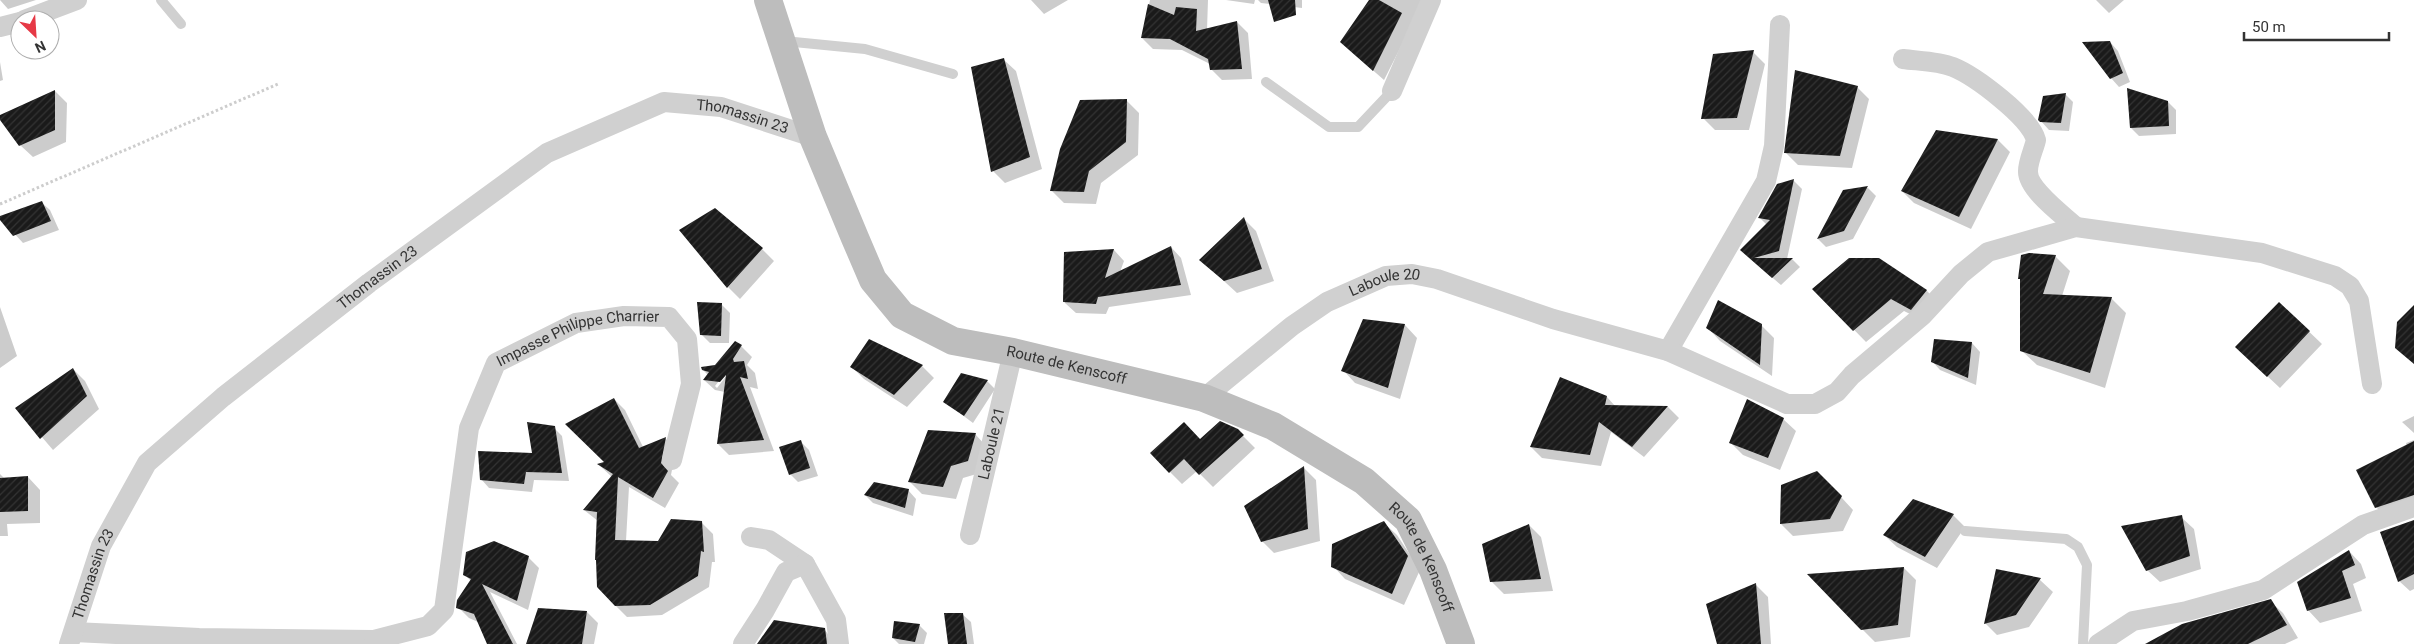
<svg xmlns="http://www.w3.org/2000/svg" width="2414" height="644" font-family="Roboto,sans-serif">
<defs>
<pattern id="building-hatch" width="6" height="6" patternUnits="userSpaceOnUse" patternTransform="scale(1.25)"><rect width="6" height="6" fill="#1a1a1a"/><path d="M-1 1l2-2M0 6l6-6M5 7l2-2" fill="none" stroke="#333"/></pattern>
</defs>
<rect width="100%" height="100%" fill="#fff"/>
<!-- shadow -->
<path fill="#0003" fill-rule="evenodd" d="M0 0H36L8 9Z
M1031 0H1068L1044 14Z
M1150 0H1208L1207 30 1237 22 1248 33 1252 79 1222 80 1211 69 1210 64 1182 50 1153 49 1142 38Z
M1226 0H1255L1254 4Z
M1258 0H1302V8L1261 3Z
M1371 0H1434L1424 1 1384 80 1352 52Z
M2096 0H2124L2109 13Z
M2110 42 2118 51 2130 82 2119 87 2111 78Z
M1753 52 1765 64 1749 130H1715L1703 118Z
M1003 59 1016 71 1042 169 1005 183 993 171Z
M0 62 3 80 0 81Z
M1857 87 1869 99 1852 168 1798 165 1786 153Z
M55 91 67 103 66 142 33 157 20 145 0 116Z
M2065 94 2073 102 2069 131 2049 130 2040 120Z
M1126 100 1139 113 1138 155 1101 183 1096 204 1064 203 1052 191Z
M2168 102 2176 110V134L2139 136 2131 128Z
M1936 132 1998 140 2010 152 1971 229 1914 203 1902 191Z
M1794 181 1802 189 1787 259H1792L1800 267 1781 285 1750 258 1767 225 1760 218 1778 185Z
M1868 188 1876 196 1853 239 1826 247 1818 239 1844 191Z
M41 202 50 210 59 230 23 243 0 218Z
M1244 219 1256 231 1274 281 1237 293 1201 260Z
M1171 247 1181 258 1191 295 1109 307 1106 314 1076 313 1065 303 1066 253 1114 250 1124 261 1120 272Z
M762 249 774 261 740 299 728 287Z
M2055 256 2070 271 2062 296 2111 298 2126 313 2105 388 2037 365 2021 350 2020 279Z
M1879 259 1927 291 1939 303 1924 321 1904 311 1866 342 1814 289Z
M2279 303 2322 344 2280 388 2249 359Z
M722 305 730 313 729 343H710L701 334Z
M0 307 17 356 0 368Z
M1405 325 1417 338 1400 399 1355 383 1343 370Z
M1761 325 1774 338 1772 376 1720 341 1708 328Z
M1972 343 1980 352 1976 385 1940 370 1932 361Z
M741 346 752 357 747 365 755 373 758 389 750 387 774 451 729 455 718 444 725 392 715 390 704 380 708 375 703 370 715 366ZM724 375H727L717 388 715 386Z
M922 366 934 378 907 407 864 379 852 367Z
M73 369 85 381 99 409 53 450 17 408Z
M961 375 987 381 995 389 973 423 945 402Z
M1607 397 1615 406 1668 407 1679 418 1644 457 1611 432 1601 466 1542 458 1531 447Z
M614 399 625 410 643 447 665 438 676 449 671 475 679 483 665 508 629 487 626 541 659 542 701 522 713 534 715 562H712L709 587 662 615 627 617 615 605 596 560 598 521 584 510 612 477 599 465 606 462Z
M2414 416V433L2402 422Z
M1783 419 1796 431 1780 470 1743 455 1730 442Z
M554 428 562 436 569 481 534 480 532 492 489 488 481 479 533 454Z
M1237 430 1255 448 1213 487 1197 471 1182 484 1170 472 1200 440Z
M975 434 987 447 980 473 963 478 956 499 922 494 910 482Z
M2414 440V508L2387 518 2376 507 2407 446 2406 443Z
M801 442 809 450 818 476 798 482 790 474Z
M1304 468 1316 480 1320 541 1274 553 1262 541 1245 506Z
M0 474 5 479 28 477 40 490V523L7 524 8 536H0Z
M1830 485 1853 510 1843 531 1793 536 1781 524Z
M908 490 916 499 913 516 873 503 865 495Z
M1953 515 1965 527 1937 568 1897 547 1884 535Z
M2181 517 2194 529 2201 569 2160 582 2147 570Z
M2414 521V589L2410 591 2399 581Z
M1384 523 1397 535 1420 570 1404 605 1345 579 1333 566Z
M1529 525 1541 537 1553 591 1504 594 1492 582Z
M2349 551 2361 564 2366 578 2353 584 2362 611 2320 623 2308 610Z
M528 557 539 568 528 610 490 592 517 644H488L478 622 469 618 458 607 471 581 464 574Z
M1904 568 1916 580 1910 637 1875 642 1862 629Z
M1997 570 2040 580 2053 592 2029 627 1997 635 1985 623Z
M1756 585 1768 597 1771 644H1718Z
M2270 601 2283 613 2298 638 2285 644H2148Z
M587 612 598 623 594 644H531Z
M962 614 971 622 974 644H949Z
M919 625 927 633 924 644H899L893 638Z
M824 629 836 644H759Z"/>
<!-- building -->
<path fill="url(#building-hatch)" d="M1268 0H1295L1296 15 1274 22Z
M1369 0H1379L1402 13 1373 71 1340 42Z
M1148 4 1174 15 1176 7 1197 9 1196 31 1237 21 1242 69 1210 70 1208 59 1170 39 1141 38Z
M2110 41 2123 73 2110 79 2082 42Z
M1754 50 1737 118 1701 119 1713 54Z
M1004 58 1030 157 991 172 971 67Z
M1795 70 1858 86 1840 156 1784 153Z
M2127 88 2168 101 2169 126 2130 128Z
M55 90V130L19 146 0 120V115Z
M2066 93 2061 123 2040 122 2038 120 2043 96Z
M1127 99 1126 142 1089 171 1084 192 1050 191 1060 149 1080 100Z
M1936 130 1998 139 1959 217 1901 191Z
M1794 179 1779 251 1754 258H1793L1772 278 1740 250 1770 220 1758 218 1777 184Z
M1868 186 1844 231 1817 239 1843 190Z
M42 201 51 221 13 236 0 220V216Z
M715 208 763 248 727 288 679 230Z
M1244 217 1262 269 1224 281 1199 260Z
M1171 246 1181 285 1098 297 1096 304 1063 302 1064 252 1114 249 1105 278Z
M2029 253 2056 255 2043 294 2112 297 2090 373 2020 351V279H2018L2021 255Z
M1849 258H1879L1927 290 1911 310 1891 299 1853 331 1812 289Z
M1718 300 1762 324 1760 365 1706 328Z
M697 302 722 303 721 336 700 335Z
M2279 302 2310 331 2267 377 2235 347Z
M2414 305V364L2395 348 2397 322Z
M1363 319 1405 324 1388 388 1341 371Z
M869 339 923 365 894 395 850 367Z
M1934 339 1972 342 1968 378 1931 362Z
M735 341 742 345 733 359 734 362 744 361 748 379 740 377 764 440 717 444 726 375 720 382 703 380 709 372 702 370 701 367 715 365Z
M73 368 87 396 40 439 15 408Z
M961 373 988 380 964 416 943 402Z
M1560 377 1607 396 1605 405 1668 406 1632 447 1599 422 1590 455 1530 447Z
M614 398 639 448 666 437 661 463 668 471 653 498 618 477 615 540 658 541 671 519 702 521 704 552 701 551 698 576 650 605 615 606 597 587 596 560H595L597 512 583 510 613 474 597 464 604 462 565 424Z
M1747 399 1784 418 1768 458 1729 443Z
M1220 421 1238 429 1244 435 1199 475 1184 459 1169 473 1150 453 1184 422 1200 439Z
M527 422 555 426 562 473 526 472 524 484 480 480 478 451 532 453Z
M928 430 976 433 968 461 951 466 943 487 908 482Z
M801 440 810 468 789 475 779 447Z
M2414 441V495L2375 508 2356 470Z
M1304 466 1308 529 1261 542 1244 506Z
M1817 471 1842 496 1830 519 1780 524 1781 485Z
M28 476V511L0 512V478Z
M874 482 909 489 905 508 864 495Z
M1913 499 1954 514 1925 557 1883 535Z
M2182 515 2190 556 2146 571 2121 526Z
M2414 520V574L2398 582 2380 532Z
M1384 521 1408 556 1392 594 1331 567 1332 544Z
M1529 524 1541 579 1490 582 1482 544Z
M494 541 529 556 517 601 482 584 513 644H487L474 614 456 608 457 600 471 579 463 575 466 552Z
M2349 550 2355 565 2342 571 2351 598 2307 611 2297 582Z
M1904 567 1898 625 1861 630 1807 574Z
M1996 569 2041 578 2016 615 1984 624Z
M1756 583 1761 644H1717L1706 604Z
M2271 599 2287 625 2248 644H2145L2182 624Z
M538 608 587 611 582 644H526Z
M944 613H963L967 644H948Z
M774 620 825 628 827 644H757Z
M894 621 920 624 915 642 892 638Z"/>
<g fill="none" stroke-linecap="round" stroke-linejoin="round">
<!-- path -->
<path stroke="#cdcdcd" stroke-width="3" stroke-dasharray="2.5 2.5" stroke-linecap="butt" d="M0 204 278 84"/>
<!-- service -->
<path stroke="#d0d0d0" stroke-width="10" d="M161 0 181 24
M784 41 865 49 953 74
M1266 82 1329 127H1358L1392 91
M1965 531 2066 539 2078 547 2087 565 2083 644"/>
<!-- minor -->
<g stroke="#d0d0d0" stroke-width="20">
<path d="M24 20 77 0"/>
<path d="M0 27 20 22"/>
<path d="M1903 59C1918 61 1938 61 1953 67 1975 76 2030 117 2036 140 2034 149 2028 161 2028 171 2027 189 2063 215 2076 227"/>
<path d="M1392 91 1431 0"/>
<path d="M1668 351 1766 181 1774 146 1780 25"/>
<path id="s1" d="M1204 398 1292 326 1327 302 1386 276 1412 274 1437 279 1553 319 1668 351 1787 404H1815L1837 392 1852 375 1923 315 1961 274 1988 252 2076 227 2262 253 2335 276 2350 286 2359 301 2372 384"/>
<path id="s2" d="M970 535 1013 352"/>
<path d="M751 537 769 540 805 564 836 620 839 644"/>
<path d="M74 632 199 638 374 640 386 644"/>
<path id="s3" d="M374 640 428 626 444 610 469 428 496 363 576 323 624 316 669 317 687 339 691 384 672 460"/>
<path id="s4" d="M69 644 101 546 147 463 223 397 369 283 547 153 664 102 721 107 813 137"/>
<path d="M743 644 765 610 786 572 805 564"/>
<path d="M2098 644 2133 621 2187 611 2263 590 2363 525 2414 507"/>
</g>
<!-- secondary -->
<path stroke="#bdbdbd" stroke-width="28" id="s5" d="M768 0 813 137 855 238 873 280 902 315 953 341 1013 352 1204 398 1273 426 1364 481 1408 520 1433 570 1461 644"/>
</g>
<g text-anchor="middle" stroke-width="5" stroke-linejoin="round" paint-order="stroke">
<!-- street labels -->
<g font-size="15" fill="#333" stroke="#fff">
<text dy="5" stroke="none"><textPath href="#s4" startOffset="912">Thomassin 23</textPath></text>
<text dy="5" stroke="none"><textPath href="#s4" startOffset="494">Thomassin 23</textPath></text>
<text dy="5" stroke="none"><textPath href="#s1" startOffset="218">Laboule 20</textPath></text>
<text dy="5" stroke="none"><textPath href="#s3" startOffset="420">Impasse Philippe Charrier</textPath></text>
<text dy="5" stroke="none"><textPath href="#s5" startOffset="518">Route de Kenscoff</textPath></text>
<text dy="5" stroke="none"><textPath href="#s2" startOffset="94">Laboule 21</textPath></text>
<text dy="5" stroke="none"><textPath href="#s5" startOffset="938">Route de Kenscoff</textPath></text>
<text dy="5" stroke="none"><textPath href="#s4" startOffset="74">Thomassin 23</textPath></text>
</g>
</g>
<!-- north arrow -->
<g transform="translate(35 35) rotate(155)"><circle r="24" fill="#ffffff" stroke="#adadad"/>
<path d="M0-4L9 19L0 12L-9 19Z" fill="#e63946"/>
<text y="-8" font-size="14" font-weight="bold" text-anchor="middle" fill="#333333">N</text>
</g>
<!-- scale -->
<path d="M2244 32v8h145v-8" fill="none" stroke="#333333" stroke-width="2.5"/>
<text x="2252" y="32" font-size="15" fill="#333333" stroke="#ffffff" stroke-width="4" paint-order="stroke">50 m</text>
</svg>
